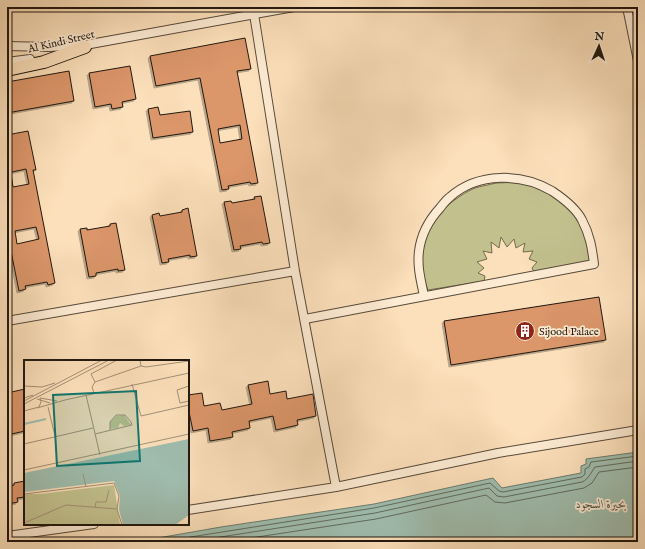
<svg xmlns="http://www.w3.org/2000/svg" width="645" height="549" font-family="'IM FELL English',Amiri,serif">
<defs>
<filter id="shadow"><feDropShadow dx="-2" dy="2" stdDeviation="0" flood-color="#0004"/></filter>
</defs>
<rect width="100%" height="100%" fill="#fce0bb"/>
<filter id="stains"><feTurbulence type="fractalNoise" baseFrequency=".005" numOctaves="4"/><feColorMatrix values="0 0 0 0 .2 0 0 0 0 .09 0 0 0 0 .02 0 0 0 .5 -.17"/></filter>
<radialGradient id="worn" r=".72"><stop offset=".6" stop-color="#630" stop-opacity="0"/><stop offset="1" stop-color="#630" stop-opacity=".3"/></radialGradient>
<!-- green -->
<path fill="#c2c18e" stroke="#716c4e" d="M496 183C503 183 510 182 517 183 562 187 586 219 590 262L534 272 532 268 537 262 529 259 533 251 523 252 525 243 516 248 514 239 507 247 501 237 499 248 491 242 492 253 483 251 487 259 477 262 484 268 478 273 485 276 484 281 428 290C421 273 420 251 426 233 432 216 458 195 475 188 481 186 489 185 496 183Z"/>
<!-- water -->
<path fill="#9fbdae" stroke="#6c7b6e" d="M638 452V542H135L221 527 374 504 493 478 502 488 581 473V466L586 464V459Z"/>
<g fill="none" stroke-linecap="round" stroke-linejoin="round">
<!-- shore -->
<path stroke="#606a5e" stroke-width="1" d="M159 542 374 508 490 483 499 491 503 492 582 477 585 474V469L589 467 591 462 638 456
M188 542 375 513 489 488 497 496 504 497 582 482C589 479 591 472 595 467L638 461
M224 542 376 519 486 495 495 502 505 503 584 488 592 483 599 472 638 467"/>
</g>
<!-- building -->
<path fill="#db966b" stroke="#20170f" fill-rule="evenodd" filter="url(#shadow)" d="M245 38 251 69 237 71 258 183 251 184 250 182 228 186 229 189 222 190 200 78 156 86 150 56ZM240 125 242 139 220 143 218 129Z
M130 66 136 99 122 102 123 107 112 109 111 104 95 107 89 73Z
M69 71 74 101 7 113V82Z
M158 107 160 115 190 111 193 132 153 138 148 109Z
M28 131 36 170H33L55 283 48 285 47 282 25 286 26 289 19 291 7 231V173H11L13 187 29 184 26 169 7 173V135ZM36 227 39 239 17 244 15 231Z
M261 196 270 243 263 244 262 242 240 246 241 249 234 250 224 202 231 201 232 203 255 199 254 197Z
M188 208 197 256 190 257V255L168 259 169 262 162 263 152 215 159 213 160 216 182 212V210Z
M116 223 125 270 118 271V269L96 273V276L89 277 80 229 87 228V230L110 226V224Z
M599 297 606 340 451 365 444 321Z
M268 381 270 394 286 391 287 399 313 394 316 416 297 420 298 425 276 430 273 416 249 421 250 428 232 432 233 437 210 441 208 428 193 431 188 407V395L202 393 204 406 220 403 222 410 252 404 248 385Z
M25 389V431L7 435V393Z
M25 481V497L17 498 18 502 8 504 7 487 14 485V483Z"/>
<g fill="none" stroke-linecap="round" stroke-linejoin="round">
<defs>
<path id="minor" d="M627 7 638 61
M254 14 295 271 336 487
M7 46 49 47 85 45 294 7
M7 62 30 59
M305 319 594 264C592 248 590 235 582 220 576 208 564 199 552 191 522 173 478 172 450 197 446 200 443 204 440 208 429 220 421 235 419 251 417 267 421 281 424 296
M7 321 295 271
M188 510 336 487 498 453 638 430
M7 536 94 524"/>
<path id="highway" d="M7 70 44 62 85 47"/>
</defs>
<!-- minor casing -->
<use href="#minor" stroke="#57493a" stroke-width="10"/>
<!-- highway casing -->
<use href="#highway" stroke="#20170f" stroke-width="14"/>
<!-- minor -->
<use href="#minor" stroke="#fdebd3" stroke-width="8"/>
<!-- highway -->
<use href="#highway" stroke="#fce0bb" stroke-width="12"/>
</g>
<!-- icons -->
<defs>
<symbol id="building-disc" viewBox="-11 -11 22 22"><circle r="9.5" fill="#8f2418" stroke="#fdebd3"/><path d="M-4-6H4V6H1V3H-1V6H-4ZM-2.5-4.3h1.7v1.8h-1.7ZM.8-4.3h1.7v1.8H.8ZM-2.5-1h1.7V.8h-1.7ZM.8-1h1.7V.8H.8Z" fill="#fff"/></symbol>
</defs>
<g fill-rule="evenodd">
<use href="#building-disc" x="514" y="320" width="22" height="22"/>
</g>
<g text-anchor="middle" stroke-width="3.5" stroke-linejoin="round" paint-order="stroke">
<!-- street labels -->
<g font-size="11" fill="#20170f" stroke="#fdebd3">
<text transform="translate(61 41) rotate(-13)" y="4">Al Kindi Street</text>
</g>
<!-- poi labels -->
<g font-size="11" fill="#20170f" stroke="#fdebd3" text-anchor="start">
<text x="539" y="335">Sijood Palace</text>
</g>
<!-- water labels -->
<g font-size="12" font-style="italic" fill="#4c5147" stroke="#fdebd3">
<text x="601" y="508">بحيرة السجود</text>
</g>
</g>
<!-- overview -->
<g transform="translate(24 360)">
<rect width="165" height="165" fill="#fce0bb"/>
<path d="M100 55 107 65 100 66 96 63 94 68 86 69V62L92 56ZM90 125 96 165H0V134H17Z" fill="#c2c18e"/>
<path d="M165 79V155L151 165H99L95 149 96 136 90 121 0 132V113Z" fill="#9fbdae"/>
<path fill="none" stroke="#9fbdae" stroke-width="2" d="M0 64 22 59"/>
<path fill="none" stroke="#a49076" stroke-width="1" d="M93 0 67 14 71 22 117 6M116 0 117 6 122 7 165 1M108 24 117 56 165 45M0 26 18 27 31 23M165 26 153 30 156 43 165 41M0 33V38L9 35M70 33 68 27 71 22M62 35 76 95M16 38 33 41M13 39 26 43M41 40 165 13M0 41 78 0M0 44 85 0M24 47 31 76M13 48 41 40M0 51 15 47 17 42 16 38M71 74 108 65 107 62 101 55H92L86 62V70M0 84 69 68M0 110 165 74M59 114 62 127M0 134 90 123 95 136 93 149 98 165M71 147 72 142H82L85 130M0 163 42 145 93 149"/>
<path fill="#0f766e" fill-opacity="0.15" stroke="#0f766e" stroke-width="2" d="M112 31 116 101 33 106 29 35Z"/>
<rect width="165" height="165" fill="none" stroke="#20170f" stroke-width="2"/>
</g>
<!-- margin -->
<rect width="645" height="549" fill="none" stroke="#fce0bb" stroke-width="24"/>
<rect x="8" y="8" width="629" height="533" fill="none" stroke="#20170f" stroke-width="2"/>
<rect x="12" y="12" width="621" height="525" fill="none" stroke="#20170f"/>
<!-- north arrow -->
<g transform="translate(599 46) rotate(3)" stroke="#fdebd3" stroke-width="3" paint-order="stroke">
<path d="M0-3L7 15L0 10L-7 15Z" fill="#20170f"/>
<text y="-6" font-size="11" font-weight="bold" text-anchor="middle" fill="#20170f">N</text>
</g>
<rect width="100%" height="100%" filter="url(#stains)"/>
<rect width="100%" height="100%" fill="url(#worn)"/>
</svg>
